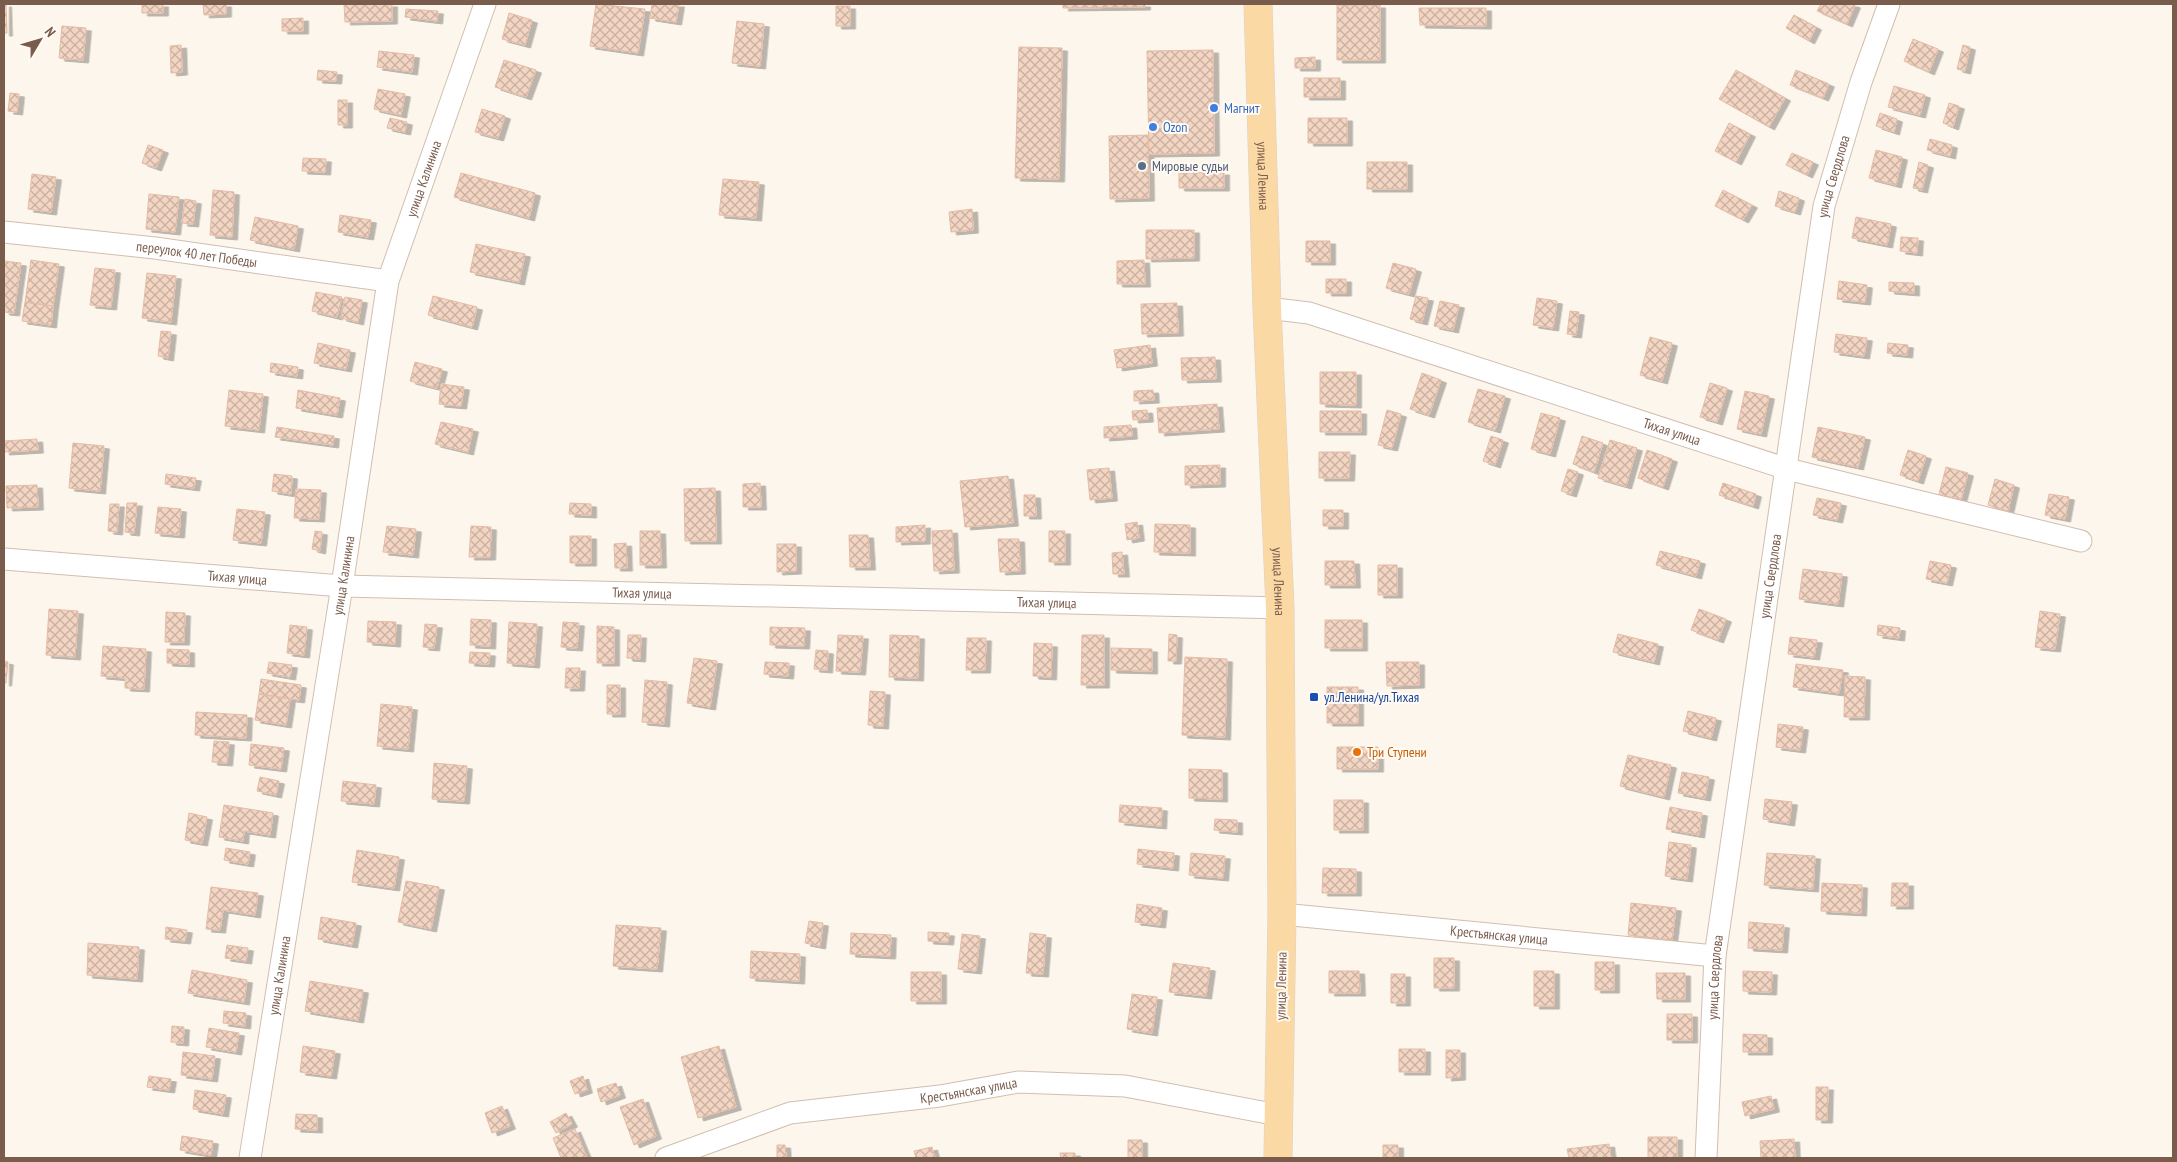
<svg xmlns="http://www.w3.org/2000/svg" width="2177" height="1162" font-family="'PT Sans Narrow',sans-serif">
<defs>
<pattern id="building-cross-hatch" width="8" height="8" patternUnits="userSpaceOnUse" patternTransform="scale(1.25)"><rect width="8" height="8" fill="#f3d5c3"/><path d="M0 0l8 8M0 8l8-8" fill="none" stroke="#cab0a1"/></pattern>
<filter id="shadow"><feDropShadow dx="5.5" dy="3" stdDeviation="0" flood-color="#0004"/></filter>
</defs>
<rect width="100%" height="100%" fill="#fdf6ec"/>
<!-- building -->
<path fill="url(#building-cross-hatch)" stroke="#e6bba3" filter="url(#shadow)" d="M4 4H6L7 33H4Z
M142 4H163V13H142Z
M203 4H226V14L204 15Z
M344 4H392V21L345 22Z
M596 4 645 9 638 53 590 46Z
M652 4H679L676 22 650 18Z
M1063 4H1145V7L1063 8Z
M1821 4H1852L1855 5 1847 24 1817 11Z
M1337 5H1380V60H1337Z
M836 6H850V26H836Z
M1419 8H1486V26L1420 25Z
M406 9 438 11 437 21 405 17Z
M509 13 532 20 525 45 502 39Z
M1794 15 1816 27 1809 41 1786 28Z
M303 18V31H282V19Z
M737 21 764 24 760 66 732 63Z
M62 26 86 28 83 60 59 58Z
M1913 39 1938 49 1929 72 1904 61Z
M181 45 182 72 171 73 170 46Z
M1963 45 1970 47 1965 71 1957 69Z
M1019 47 1062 48 1059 179 1015 178Z
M1213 50 1214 153 1149 154 1147 51Z
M379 51 414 55 412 72 377 67Z
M1315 57V68H1295V58Z
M504 60 536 70 526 97 495 87Z
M318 70 337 72 336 81 317 80Z
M1736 70 1785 98 1769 127 1719 99Z
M1796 70 1829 84 1823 98 1790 85Z
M1304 78H1340V97H1304Z
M1894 86 1925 95 1920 115 1888 107Z
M378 89 405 94 401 115 374 109Z
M10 93 19 94 17 112 8 111Z
M338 100H347V125H338Z
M1949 103 1959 106 1953 127 1943 123Z
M482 109 505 116 498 138 475 132Z
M1880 113 1897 119 1894 132 1876 126Z
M390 118 407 122 405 132 387 128Z
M1308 118H1347V143H1308Z
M1729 123 1750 134 1736 162 1715 151Z
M1148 135 1149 198 1110 199 1109 136Z
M1930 139 1952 145 1950 156 1927 150Z
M148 145 163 150 156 168 142 163Z
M1876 150 1902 157 1896 185 1869 178Z
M1792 153 1813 162 1807 175 1786 165Z
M303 158 326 159 325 172 302 171Z
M1367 162H1407V189H1367Z
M1919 162 1928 165 1922 190 1913 188Z
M1224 172V188H1179V173Z
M461 173 535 193 529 218 454 197Z
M32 174 56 177 51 212 28 209Z
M723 179 759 182 756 218 719 215Z
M213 190 234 192 232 237 210 235Z
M1723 190 1752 205 1743 220 1715 206Z
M1779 191 1799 198 1795 212 1775 206Z
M149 194 179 197 175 232 146 229Z
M185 199 196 201 193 224 182 223Z
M972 209 973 230 951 232 949 212Z
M340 215 371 220 368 237 338 232Z
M255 217 298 226 294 249 250 240Z
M1856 217 1891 224 1887 245 1852 238Z
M1146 230H1194V258L1146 259Z
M1901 237 1918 238 1917 253 1900 251Z
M1306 241H1330V262H1306Z
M476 244 525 254 519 282 470 272Z
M31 260 59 264 53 306 25 302Z
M1144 260 1145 284H1117V261Z
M4 261 21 263 14 313 4 312Z
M1393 263 1416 269 1409 294 1386 288Z
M95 268 115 270 111 307 90 305Z
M147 273 176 276 171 322 142 318Z
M1326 279H1346V293H1326Z
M1839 281 1867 285 1865 302 1837 299Z
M1889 282 1914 283V293L1889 291Z
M316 292 342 297 337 317 312 311Z
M433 296 477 307 472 327 428 315Z
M1416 296 1428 298 1422 322 1410 319Z
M345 297 362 300 358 322 341 318Z
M1537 298 1557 301 1553 328 1533 325Z
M1440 301 1459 305 1453 330 1434 326Z
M25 302 53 306 51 325 22 321Z
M1177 303 1178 333 1142 334 1141 304Z
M1570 311 1579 312 1576 335 1567 334Z
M161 331 171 332 168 358 158 356Z
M1836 334 1867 338 1864 356 1834 352Z
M1650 337 1672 343 1662 381 1640 375Z
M318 343 350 350 346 369 314 363Z
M1888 343 1908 345 1907 355 1887 353Z
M1150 345 1152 363 1117 368 1114 350Z
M1215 357 1216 379 1182 380 1181 358Z
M415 362 442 369 437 388 410 381Z
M271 363 298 367 297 376 270 372Z
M1320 372H1356V405L1320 404Z
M1422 373 1441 380 1429 415 1410 409Z
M1710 383 1727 388 1717 422 1700 417Z
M441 384 464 387 461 406 439 404Z
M1478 389 1505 396 1495 430 1468 422Z
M229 390 263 394 259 430 225 426Z
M298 390 340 398 337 415 296 408Z
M1153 390 1154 400 1134 401V391Z
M1745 391 1769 396 1761 434 1737 429Z
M1217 404 1219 429 1159 433 1157 408Z
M1147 410 1148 419 1133 420 1132 411Z
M1387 410 1401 414 1392 448 1378 445Z
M1320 411H1361V432H1320Z
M1541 413 1560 418 1550 454 1531 449Z
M441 422 473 429 468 452 435 444Z
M1131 425 1132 436 1104 438V427Z
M277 427 334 436 333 445 275 437Z
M1818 427 1865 437 1858 467 1812 457Z
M1491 436 1503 440 1495 465 1483 461Z
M1582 436 1603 443 1594 472 1573 464Z
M37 439 38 450 4 452V441Z
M1610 440 1637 448 1626 486 1598 478Z
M73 443 104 446 100 491 69 488Z
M1647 450 1672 459 1663 487 1638 478Z
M1908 450 1926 456 1918 481 1900 475Z
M1319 452H1350L1349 478H1319Z
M1220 465V484L1185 485V466Z
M1946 467 1968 473 1961 500 1939 494Z
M1109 468 1112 498 1090 500 1087 470Z
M1568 469 1578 472 1571 494 1561 491Z
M166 474 196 478 194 488 165 484Z
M274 474 292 476 291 494 272 491Z
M1008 476 1013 523 965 527 960 481Z
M1995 479 2014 485 2008 511 1988 505Z
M760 483 761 507H743V484Z
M1723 483 1756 494 1753 506 1719 495Z
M37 485 38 507 7 508 6 486Z
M715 488 716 541H685L684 489Z
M296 489 321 490 319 519 294 518Z
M2049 494 2069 497 2065 519 2045 515Z
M1024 495H1035L1036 516H1024Z
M1817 498 1841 503 1837 520 1813 515Z
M127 503H137L134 533 125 532Z
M570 503 591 504V515L569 514Z
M110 504H119L117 532 108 531Z
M158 507 181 509 179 535 155 533Z
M237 509 265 512 261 543 233 540Z
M1323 510H1343V526H1323Z
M1137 522 1139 538 1127 540 1125 524Z
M1155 524 1190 525V553L1154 552Z
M925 525V541L896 542V527Z
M387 526 416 529 413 555 383 552Z
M471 526 491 527 490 557H469Z
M952 530 954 570 934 571 932 531Z
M315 531 322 532 320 551 312 549Z
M640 531H660L661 565H640Z
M1049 531H1065V562H1049Z
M849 535H868L870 567H850Z
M570 536H591V563H570Z
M998 539H1019L1020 571 1000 572Z
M626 543 627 568H615L614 544Z
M777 544H796V571L777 572Z
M1660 551 1700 561 1696 576 1656 565Z
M1122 552 1124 574H1113L1112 553Z
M1325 561H1354L1355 585H1325Z
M1930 561 1951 565 1947 583 1926 579Z
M1378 565H1397V595H1378Z
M1803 569 1842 574 1838 604 1799 599Z
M49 609 78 611 75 657 46 655Z
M1699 609 1726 619 1718 640 1691 630Z
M2040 611 2060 614 2055 649 2035 647Z
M166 612 185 613 184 642H165Z
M471 619 491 620 490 646 470 645Z
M1325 620H1362V648H1325Z
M368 621 396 622 395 644 367 642Z
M509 622 537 624 534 665 507 663Z
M563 622 579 623 577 648 561 647Z
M425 624 437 625 434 648 423 647Z
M290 625 307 627 304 655 287 653Z
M1878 625 1900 628 1899 638 1877 635Z
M597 626 614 627V663H597Z
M770 627 805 628 804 646 770 645Z
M1169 634 1177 635 1176 661H1168Z
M1618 634 1658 644 1654 662 1613 652Z
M628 635H641L640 659 627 658Z
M838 635 863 636 860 672 836 671Z
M890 635 919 636 918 678 889 677Z
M1082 635H1104V685H1081Z
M1790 637 1817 640 1814 657 1788 654Z
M967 638H986L985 670H966Z
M1034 643 1052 644 1051 677 1033 676Z
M103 646 146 649 144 689 125 688V678L101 676Z
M1111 648 1152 649V671L1111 670Z
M167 649 189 650V664L167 663Z
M816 650 828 651 827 670 814 669Z
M470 652 490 653 489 664 469 663Z
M1185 657 1227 659 1225 737 1182 735Z
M694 658 717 661 710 707 687 703Z
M4 661 8 662 6 683H4Z
M269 662 292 665 290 677 267 673Z
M765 662 789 663 788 676 764 674Z
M1386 662H1419V685L1387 686Z
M1796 664 1843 670 1839 693 1793 687Z
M566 668H580L579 688H565Z
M1845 676 1865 677 1864 717H1844Z
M261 679 301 685 299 700 259 694Z
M645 680 667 682 664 724 642 722Z
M607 685H620V714H607Z
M1327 687H1358V723H1327Z
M870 691 885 692 883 726 868 725Z
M259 694 290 699 286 725 255 720Z
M381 704 412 707 408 749 377 746Z
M1688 711 1716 718 1711 738 1683 731Z
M196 712 247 715 246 738 195 735Z
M1778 724 1803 727 1800 750 1776 747Z
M214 741 229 742 227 763 212 762Z
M251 744 284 748 281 769 249 765Z
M1337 747H1378V769H1337Z
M1628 755 1671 765 1664 797 1620 786Z
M434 763 467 766 464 801 432 799Z
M1189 769 1222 770V799L1189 798Z
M1682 772 1709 777 1705 798 1678 793Z
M260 777 279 781 276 795 257 791Z
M343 781 376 785 374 804 341 801Z
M1765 799 1792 802 1789 823 1763 819Z
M1334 800H1363V830H1334Z
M224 805 273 813 270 835 244 831 243 841 219 837Z
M1120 805 1162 808 1161 826 1119 822Z
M1670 807 1702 813 1699 835 1666 829Z
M189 813 207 817 202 843 185 840Z
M1215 819 1237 820V832L1214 830Z
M1669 842 1691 845 1687 879 1665 876Z
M226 848 250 852 248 864 224 860Z
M1138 849 1174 853 1173 868 1137 864Z
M357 850 399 857 394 888 352 882Z
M1191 853 1225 856 1223 878 1189 875Z
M1767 853 1815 856 1813 889 1764 885Z
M1323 868 1356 869V893H1322Z
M406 881 439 887 431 929 398 922Z
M1822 883 1862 885 1861 913 1821 911Z
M1892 883H1908V906H1891Z
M211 887 258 893 255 915 223 910 220 930 206 929Z
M1631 903 1676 908 1672 940 1628 935Z
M1137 904 1162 908 1160 925 1135 922Z
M321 917 356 923 352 945 318 939Z
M809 921 823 923 820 946 805 943Z
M1749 922 1784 925 1782 950 1748 948Z
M616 925 661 928 657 969 613 966Z
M166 927 187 930 185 941 165 939Z
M928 932 949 933 948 942 928 941Z
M851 933 891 935 890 956 850 954Z
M1030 933 1046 935 1043 974 1026 973Z
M962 934 980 936 976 971 958 969Z
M88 943 139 947 137 979 87 975Z
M227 945 248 948 246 961 225 958Z
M751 951 800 954 799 981 750 978Z
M1434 958H1454V988H1434Z
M1595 962H1614V990H1595Z
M1173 963 1210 968 1206 996 1169 992Z
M192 970 247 980 244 1002 188 993Z
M1329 971H1359L1360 993H1329Z
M1534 971H1554V1006H1534Z
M1743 971 1772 972 1771 992 1743 991Z
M911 972H941V1001H911Z
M1656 973H1685V999H1657Z
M1391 974H1405V1003H1391Z
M310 981 363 990 358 1020 305 1011Z
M1132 994 1157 997 1152 1033 1127 1029Z
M224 1011 246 1013 245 1026 223 1023Z
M1667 1014H1692V1040H1667Z
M172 1026 184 1027 183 1043 171 1042Z
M209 1028 239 1033 236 1052 206 1047Z
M1743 1034 1767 1035V1052H1743Z
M303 1046 335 1051 331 1076 300 1072Z
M719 1046 736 1107 698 1118 681 1057Z
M1399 1049H1425V1072H1399Z
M1446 1050H1460V1077L1446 1078Z
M183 1052 215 1056 212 1079 181 1075Z
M149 1076 171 1079 169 1090 147 1087Z
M583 1076 587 1090 575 1094 570 1081Z
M616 1083 620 1095 601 1102 597 1089Z
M1816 1087H1828L1827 1120H1816Z
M195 1090 226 1095 223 1114 193 1109Z
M1771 1096 1774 1109 1745 1116 1742 1102Z
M643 1099 656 1136 634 1145 620 1107Z
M502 1106 510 1126 492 1133 485 1113Z
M566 1113 572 1124 556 1133 550 1122Z
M296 1114 317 1115V1130L295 1129Z
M575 1129 587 1158H561L553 1138Z
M182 1136 213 1141 211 1155 180 1150Z
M1648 1137H1677V1158H1648Z
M1794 1139 1795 1158H1761L1760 1141Z
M1128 1140H1142V1158H1128Z
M1609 1144 1611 1158H1569L1567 1149Z
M777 1145H785L786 1158H777Z
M1383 1145H1398V1158H1383Z
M932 1147 935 1158H916L914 1151Z
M1060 1153H1075V1158H1061Z"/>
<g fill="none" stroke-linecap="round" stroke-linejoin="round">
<defs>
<g id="minor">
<path id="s1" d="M4 232 155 248 388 281"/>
<path id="s2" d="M1267 308 1309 313 1787 469 2081 541"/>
<path id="s3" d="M4 559 342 586 1280 608"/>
<path id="s4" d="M1282 914 1715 956"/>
<path id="s5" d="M250 1158 342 586 388 281 485 4"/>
<path id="s6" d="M666 1158 790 1113 940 1096 1018 1082 1125 1086 1278 1115"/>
<path id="s7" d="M1706 1158 1715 956 1824 206 1861 82 1889 4"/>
</g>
<g id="major">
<path id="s8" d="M1258 4 1267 308 1280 608 1282 914 1278 1158"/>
</g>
</defs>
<!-- minor casing -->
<use href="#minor" stroke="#d1beb0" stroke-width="23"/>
<!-- major casing -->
<use href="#major" stroke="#dad1cd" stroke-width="29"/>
<!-- minor -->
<use href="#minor" stroke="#fff" stroke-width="21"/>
<!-- major -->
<use href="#major" stroke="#fbd9a5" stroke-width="28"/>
</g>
<!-- markers -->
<g fill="#3f7fe0" stroke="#fffaf3" stroke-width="2">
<circle cx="1214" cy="108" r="5"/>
<circle cx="1153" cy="127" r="5"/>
</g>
<circle fill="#5c6f8a" stroke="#fffaf3" stroke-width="2" cx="1142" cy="166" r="5"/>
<rect fill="#1a4fb4" stroke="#fffaf3" stroke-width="2" x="1309" y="692" width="10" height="10" rx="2.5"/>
<circle fill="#e8710a" stroke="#fffaf3" stroke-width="2" cx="1357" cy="752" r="5"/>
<g text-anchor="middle" stroke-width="4" stroke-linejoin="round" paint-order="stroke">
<!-- shop labels -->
<g font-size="14" fill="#366cbe" stroke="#fffaf3" text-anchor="start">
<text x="1224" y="113">Магнит</text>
<text x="1163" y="132">Ozon</text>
</g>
<!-- service labels -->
<g font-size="14" fill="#4e5e75" stroke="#fffaf3" text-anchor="start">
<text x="1152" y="171">Мировые судьи</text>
</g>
<!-- street labels -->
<g font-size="14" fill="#7a5c4d" stroke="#fffaf3">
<text dy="5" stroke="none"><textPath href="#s8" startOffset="172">улица Ленина</textPath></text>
<text dy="5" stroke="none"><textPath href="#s7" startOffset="991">улица Свердлова</textPath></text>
<text dy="5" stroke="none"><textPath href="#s5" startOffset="996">улица Калинина</textPath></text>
<text dy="5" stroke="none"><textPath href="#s1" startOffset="194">переулок 40 лет Победы</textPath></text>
<text dy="5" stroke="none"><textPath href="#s2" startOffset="424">Тихая улица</textPath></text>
<text dy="5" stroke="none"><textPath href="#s5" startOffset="590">улица Калинина</textPath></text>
<text dy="5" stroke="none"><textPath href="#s7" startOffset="586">улица Свердлова</textPath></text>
<text dy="5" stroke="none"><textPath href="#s3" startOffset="234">Тихая улица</textPath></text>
<text dy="5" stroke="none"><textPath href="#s8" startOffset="578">улица Ленина</textPath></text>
<text dy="5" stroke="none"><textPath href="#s3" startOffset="639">Тихая улица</textPath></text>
<text dy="5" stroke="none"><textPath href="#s3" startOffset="1044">Тихая улица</textPath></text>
<text dy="5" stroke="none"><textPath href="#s4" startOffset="218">Крестьянская улица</textPath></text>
<text dy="5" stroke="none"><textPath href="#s5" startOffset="185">улица Калинина</textPath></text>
<text dy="5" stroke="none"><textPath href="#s7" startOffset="181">улица Свердлова</textPath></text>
<text transform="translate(1281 986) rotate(-89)" y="5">улица Ленина</text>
<text dy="5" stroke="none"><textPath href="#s6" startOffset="312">Крестьянская улица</textPath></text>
</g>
<!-- transit labels -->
<g font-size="14" fill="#164399" stroke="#fffaf3" text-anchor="start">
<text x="1324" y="702">ул.Ленина/ул.Тихая</text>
</g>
<!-- food labels -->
<g font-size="14" fill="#c56008" stroke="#fffaf3" text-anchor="start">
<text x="1367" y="757">Три Ступени</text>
</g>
</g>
<!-- border -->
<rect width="2177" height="1162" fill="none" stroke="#7a5c4d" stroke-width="10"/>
<!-- north arrow -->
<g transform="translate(40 40) rotate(52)" stroke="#fffaf3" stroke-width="4" paint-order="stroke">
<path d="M0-4L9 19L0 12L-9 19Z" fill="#7a5c4d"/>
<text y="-8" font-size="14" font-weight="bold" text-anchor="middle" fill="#7a5c4d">N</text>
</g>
</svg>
